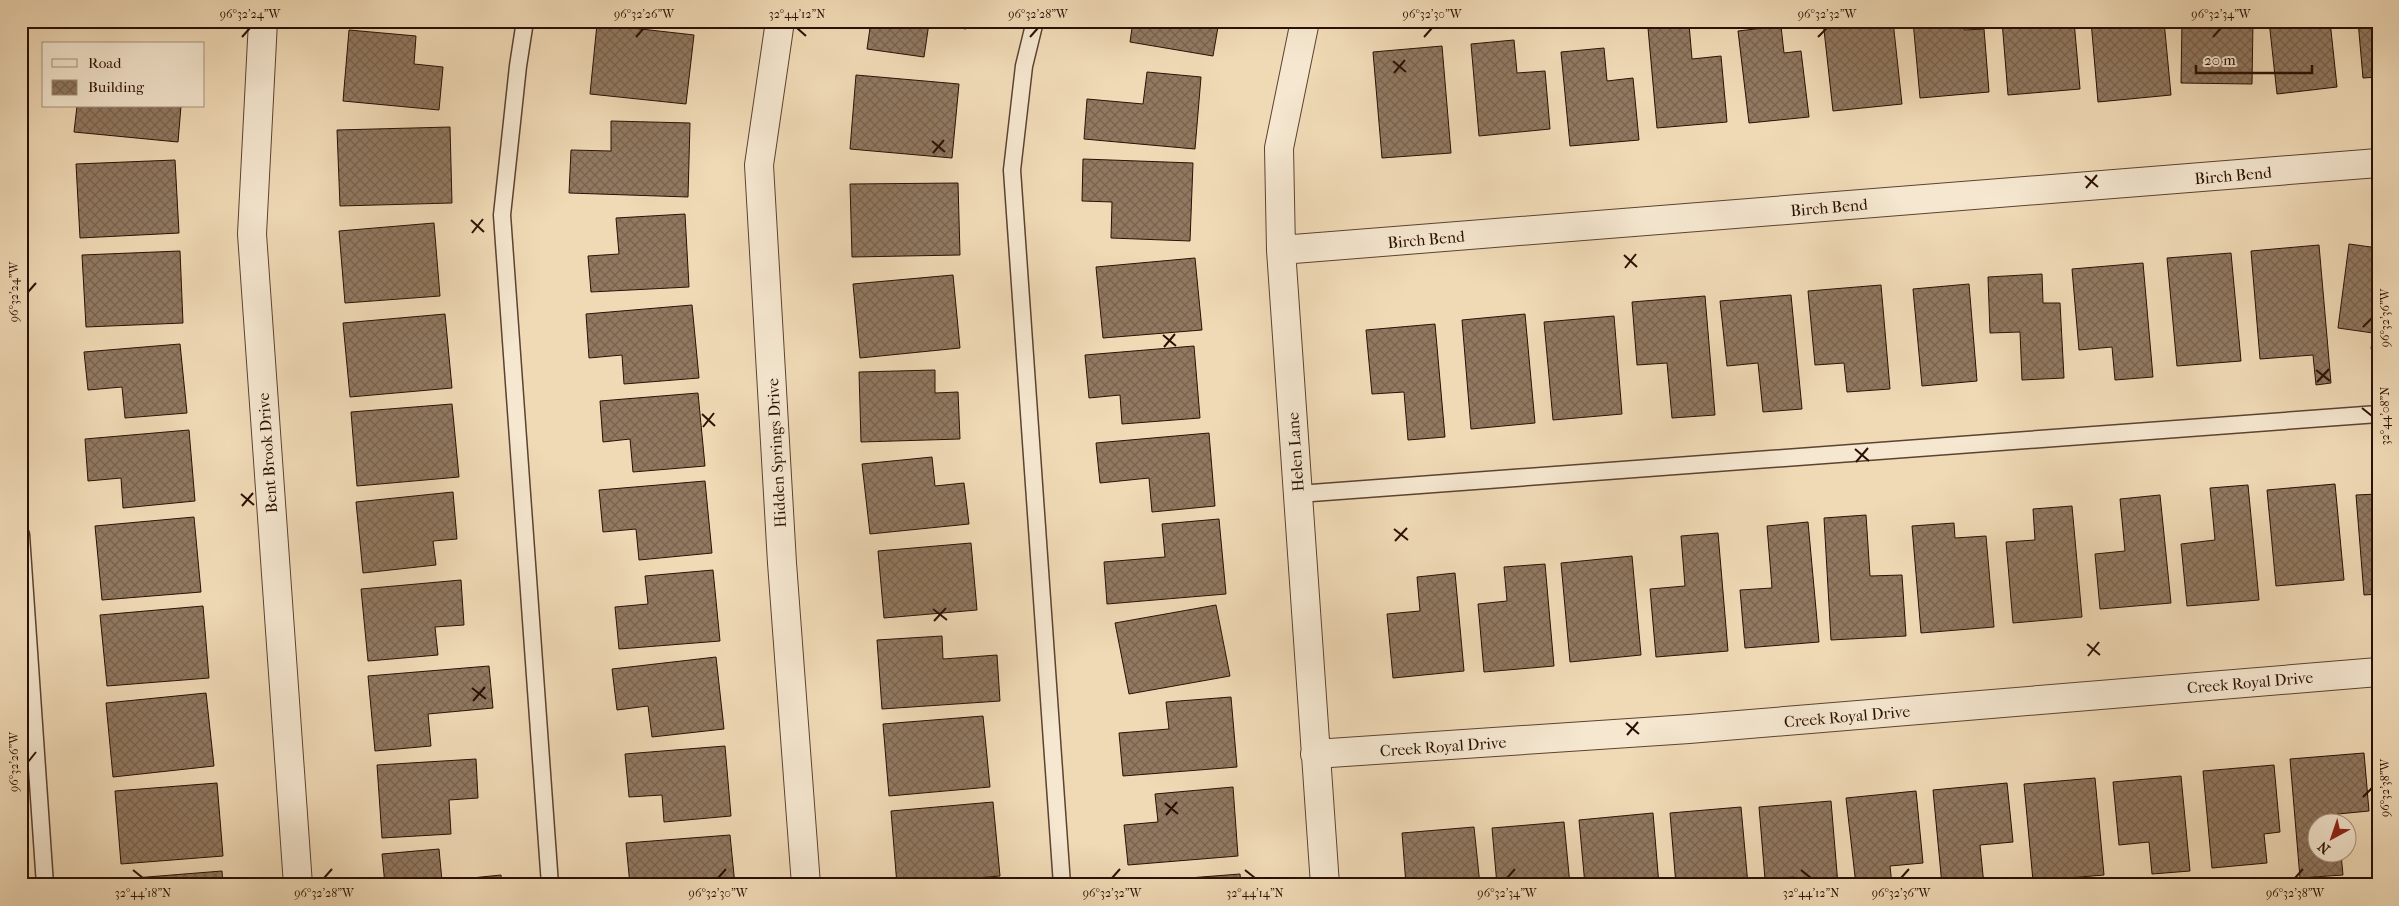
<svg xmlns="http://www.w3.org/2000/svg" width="2399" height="906" font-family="'IM FELL French Canon',serif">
<defs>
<pattern id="building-cross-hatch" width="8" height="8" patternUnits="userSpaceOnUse" patternTransform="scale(1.25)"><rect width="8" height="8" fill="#917961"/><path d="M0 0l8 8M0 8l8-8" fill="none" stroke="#77624e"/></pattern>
</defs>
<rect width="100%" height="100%" fill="#f0dab6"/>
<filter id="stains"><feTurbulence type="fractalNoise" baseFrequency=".004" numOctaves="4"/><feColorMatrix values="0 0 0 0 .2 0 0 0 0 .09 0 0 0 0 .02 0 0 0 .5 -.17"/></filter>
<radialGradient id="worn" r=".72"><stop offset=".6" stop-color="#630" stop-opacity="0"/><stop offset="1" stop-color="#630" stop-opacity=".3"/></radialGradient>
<!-- building -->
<path fill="url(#building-cross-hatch)" stroke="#2a1004" d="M871 21H967L966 29 929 23 924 57 867 49Z
M1133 21H1219L1213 56 1130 42Z
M1823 21H1893L1902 104 1833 111Z
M1913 21H1964V30L1984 29 1989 92 1920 98Z
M2002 21H2074L2080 89 2008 95Z
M2091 21H2164L2171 95 2098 102Z
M2182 21H2253L2252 84 2181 83Z
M2269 21H2330L2337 87 2277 94Z
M2358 21H2378V77L2363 78Z
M597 24 694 35 686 104 590 94Z
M1689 24 1692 59 1721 56 1727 122 1657 128 1648 28Z
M1781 26 1784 53 1801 51 1809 117 1749 123 1738 31Z
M349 30 416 36 414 64 443 67 439 110 343 101Z
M1514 40 1517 73 1545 71 1550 129 1479 136 1471 44Z
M1442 46 1451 153 1382 158 1373 52Z
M1604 48 1607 81 1633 78 1639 140 1570 146 1561 52Z
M1147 72 1201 77 1195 149 1084 139 1087 99 1143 104Z
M856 75 959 84 952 158 850 149Z
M77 106H181L178 142 74 132Z
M611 121 690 123 688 197 569 193 571 150 611 151Z
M450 127 452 203 340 206 337 130Z
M1083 159 1193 163 1190 241 1111 238 1112 202 1082 201Z
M175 160 179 233 80 238 76 164Z
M958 183 960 255 852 257 850 184Z
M685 214 689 287 591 292 588 256 619 254 616 218Z
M434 223 440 296 345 303 339 231Z
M2349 244 2378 248V350L2371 349 2373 333 2338 328Z
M2319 245 2331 383 2316 385 2313 355 2260 359 2251 251Z
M180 251 183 323 86 327 82 255Z
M2231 253 2241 361 2177 366 2167 258Z
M1195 258 1202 330 1103 338 1096 267Z
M2143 263 2153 377 2115 380 2112 347 2079 350 2072 269Z
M2042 274 2043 303H2060L2064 378 2022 380 2020 332 1990 333 1988 277Z
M953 275 960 348 860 358 853 284Z
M1969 284 1977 381 1922 386 1913 289Z
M1881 285 1890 389 1847 392 1844 363 1815 365 1808 291Z
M1791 295 1802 409 1763 412 1758 363 1727 366 1720 301Z
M1705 296 1715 415 1672 418 1667 363 1637 365 1632 302Z
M692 305 699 378 624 384 622 355 589 358 586 314Z
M445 314 452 388 350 397 343 323Z
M1525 314 1535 423 1471 429 1462 320Z
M1614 316 1622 414 1553 420 1544 322Z
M1435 324 1445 437 1408 440 1404 392 1372 394 1366 330Z
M180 344 187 413 125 418 122 387 88 390 84 352Z
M1194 346 1200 418 1122 424 1120 395 1089 398 1085 355Z
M935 370V393L958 392 960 439 861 442 859 372Z
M698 393 705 466 633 472 630 439 603 442 600 401Z
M452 404 459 477 357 486 351 412Z
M189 430 195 501 123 508 121 478 88 481 85 439Z
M1209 433 1215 506 1152 512 1149 478 1100 483 1096 443Z
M932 457 935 486 964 483 969 524 870 534 862 464Z
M705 481 712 553 639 560 636 529 603 532 599 490Z
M2335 484 2344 580 2276 586 2267 490Z
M2248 485 2259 600 2187 606 2181 544 2215 540 2210 488Z
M453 492 457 539 433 541 436 565 363 573 356 502Z
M2378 494V594L2364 595 2356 495Z
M2160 495 2171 603 2100 609 2095 554 2125 551 2120 499Z
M2072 506 2082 617 2013 623 2006 542 2035 540 2033 509Z
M1866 515 1870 576 1902 575 1906 636 1831 640 1824 518Z
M194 517 201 592 102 600 95 526Z
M1219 519 1226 594 1107 604 1104 562 1165 557 1162 524Z
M1808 522 1819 642 1745 648 1740 590 1772 588 1767 526Z
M1954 523 1955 538 1986 536 1994 627 1921 633 1912 526Z
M1718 533 1728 651 1656 657 1650 589 1685 586 1681 536Z
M971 543 977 610 884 618 878 551Z
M1632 556 1641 655 1570 662 1561 563Z
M1545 564 1554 666 1484 672 1478 604 1507 601 1504 567Z
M713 570 720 641 619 649 615 607 648 604 645 576Z
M1455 573 1464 671 1393 678 1387 614 1420 611 1417 577Z
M461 580 464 625 435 627 438 655 368 661 361 589Z
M1216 605 1230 676 1129 694 1115 623Z
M203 606 209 678 107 686 100 615Z
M942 636 943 659 997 655 1000 701 882 709 877 640Z
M716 657 724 729 652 737 648 706 617 710 612 669Z
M489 666 493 708 428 714 431 746 375 751 368 676Z
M206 693 214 766 113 777 106 703Z
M1231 697 1237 767 1123 776 1119 733 1169 729 1166 702Z
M983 716 990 787 889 796 883 724Z
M725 746 731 816 664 822 662 795 629 797 625 754Z
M2364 753 2369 811 2338 814 2339 824H2316V854H2341L2343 875 2300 878 2290 759Z
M476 759 478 798 449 800 451 834 382 838 377 765Z
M2274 765 2280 832 2264 834 2267 863 2212 868 2203 771Z
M2181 776 2190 871 2152 874 2149 842 2119 845 2113 782Z
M2095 778 2104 875 2033 881 2024 784Z
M217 783 223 856 121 864 115 791Z
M2007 783 2013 842 1980 845 1984 885H1942L1933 790Z
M1233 787 1238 856 1128 865 1124 825 1158 822 1155 794Z
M1916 791 1923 863 1890 866 1892 885H1856L1846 798Z
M1831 801 1838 885H1794V877L1765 879 1759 807Z
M993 802 1000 876 897 885 891 811Z
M1741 807 1748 885H1708V882L1676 885 1670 813Z
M1653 813 1659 885H1585L1579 820Z
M1564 822 1570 885H1497L1492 828Z
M1474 827 1480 885H1406L1402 833Z
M730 835 735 885H630L626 843Z
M439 849 442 881 501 875 502 885H385L382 854Z
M222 871 223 885H122V879Z
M1240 874 1241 885H1164L1163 880Z"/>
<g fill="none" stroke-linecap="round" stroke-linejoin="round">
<defs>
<path id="service" d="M525 21 518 66 502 215 550 885
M1035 21 1024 66 1012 170 1062 885
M1298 494 2378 414
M21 535 45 885"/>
<path id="minor" d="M263 21 252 234 298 885
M780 21 759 165 782 563 806 885
M1305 21 1279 148 1281 250 1325 885
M1281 250 2378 163
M1315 754 1689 729 2378 672"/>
</defs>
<!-- service casing -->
<use href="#service" stroke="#5c4230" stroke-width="19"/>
<!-- minor casing -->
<use href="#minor" stroke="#5c4230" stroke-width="30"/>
<!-- service -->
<use href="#service" stroke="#f5e7d0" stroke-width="16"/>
<!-- minor -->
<use href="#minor" stroke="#f5e7d0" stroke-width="28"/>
</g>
<!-- ticks -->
<path fill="none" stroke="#2a1004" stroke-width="2" d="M797 28 806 36M242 37 250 28M636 37 644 28M1030 37 1038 28M1424 37 1432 28M1818 37 1827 28M2213 37 2221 28M1393 61 1406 72M1394 73 1405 60M932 141 945 152M933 153 944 140M2085 176 2098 187M2086 188 2097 175M471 220 484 232M472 233 483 219M1624 255 1637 267M1625 268 1636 254M28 292 36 283M2363 327 2372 318M1163 335 1176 346M1164 347 1175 334M2316 370 2330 381M2317 382 2329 369M2362 408 2372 416M702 414 715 426M703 427 714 413M1855 449 1869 461M1856 462 1868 448M241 494 254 505M242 506 253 493M1394 529 1408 540M1395 541 1407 528M933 609 947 620M934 621 946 608M2087 644 2100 655M2088 656 2099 642M472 688 486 699M473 701 485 687M1626 723 1639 734M1627 735 1638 722M28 762 36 752M2363 797 2372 788M1165 803 1178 814M1166 815 1177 802M133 870 143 878M1245 870 1255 878M1801 870 1811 878M324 878 332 869M718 878 726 869M1112 878 1120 869M1507 878 1515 869M1901 878 1909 869M2295 878 2303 869"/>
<g text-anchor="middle" stroke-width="5" stroke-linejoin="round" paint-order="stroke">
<!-- street labels -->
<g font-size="16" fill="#2a1004" stroke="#f5e7d0">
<text transform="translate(2233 175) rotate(-5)" y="6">Birch Bend</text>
<text transform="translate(1829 207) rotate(-5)" y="6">Birch Bend</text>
<text transform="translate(1426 239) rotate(-5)" y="6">Birch Bend</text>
<text transform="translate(1295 452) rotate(-94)" y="6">Helen Lane</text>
<text transform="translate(267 453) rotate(-94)" y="6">Bent Brook Drive</text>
<text transform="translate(776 453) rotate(-93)" y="6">Hidden Springs Drive</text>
<text transform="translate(2250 682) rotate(-5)" y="6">Creek Royal Drive</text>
<text transform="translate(1847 716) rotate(-5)" y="6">Creek Royal Drive</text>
<text transform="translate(1443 746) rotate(-4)" y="6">Creek Royal Drive</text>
</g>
</g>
<!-- margin -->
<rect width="2399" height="906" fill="none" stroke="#f0dab6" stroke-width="55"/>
<!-- legend -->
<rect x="42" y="42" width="162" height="65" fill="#f5e7d0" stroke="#a4917e"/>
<rect x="52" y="59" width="25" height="8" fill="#f5e7d0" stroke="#a4917e"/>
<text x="88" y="68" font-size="15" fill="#2a1004">Road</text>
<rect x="52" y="80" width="25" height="15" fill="url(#building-cross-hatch)" stroke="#a4917e"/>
<text x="88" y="92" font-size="15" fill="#2a1004">Building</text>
<!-- north arrow -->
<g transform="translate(2332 838) rotate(220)"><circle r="24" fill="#f5e7d0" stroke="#a4917e"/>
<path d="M0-4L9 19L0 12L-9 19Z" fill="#8f2418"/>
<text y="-8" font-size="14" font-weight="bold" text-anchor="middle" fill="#2a1004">N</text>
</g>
<!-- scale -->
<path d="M2196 65v8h116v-8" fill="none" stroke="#2a1004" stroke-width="2.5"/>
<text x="2204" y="65" font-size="15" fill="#2a1004" stroke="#f5e7d0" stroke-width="4" paint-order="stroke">20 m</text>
<rect x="28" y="28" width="2344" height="850" fill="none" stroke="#2a1004" stroke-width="2"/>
<g font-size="12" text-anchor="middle" fill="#2a1004">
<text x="250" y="18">96°32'24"W</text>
<text x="644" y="18">96°32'26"W</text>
<text x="797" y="18">32°44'12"N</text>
<text x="1038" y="18">96°32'28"W</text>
<text x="1432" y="18">96°32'30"W</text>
<text x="1827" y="18">96°32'32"W</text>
<text x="2221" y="18">96°32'34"W</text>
<text transform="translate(14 292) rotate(-90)" y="4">96°32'24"W</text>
<text transform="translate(2385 318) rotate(-90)" y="4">96°32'36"W</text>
<text transform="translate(2385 416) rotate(-90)" y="4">32°44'08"N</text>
<text transform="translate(14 762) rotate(-90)" y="4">96°32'26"W</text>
<text transform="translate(2385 788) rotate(-90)" y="4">96°32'38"W</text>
<text x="143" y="897">32°44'18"N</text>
<text x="324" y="897">96°32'28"W</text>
<text x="718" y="897">96°32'30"W</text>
<text x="1112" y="897">96°32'32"W</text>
<text x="1255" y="897">32°44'14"N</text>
<text x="1507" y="897">96°32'34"W</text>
<text x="1811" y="897">32°44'12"N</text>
<text x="1901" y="897">96°32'36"W</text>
<text x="2295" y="897">96°32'38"W</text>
</g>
<rect width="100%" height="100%" filter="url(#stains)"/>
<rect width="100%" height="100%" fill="url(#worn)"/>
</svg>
